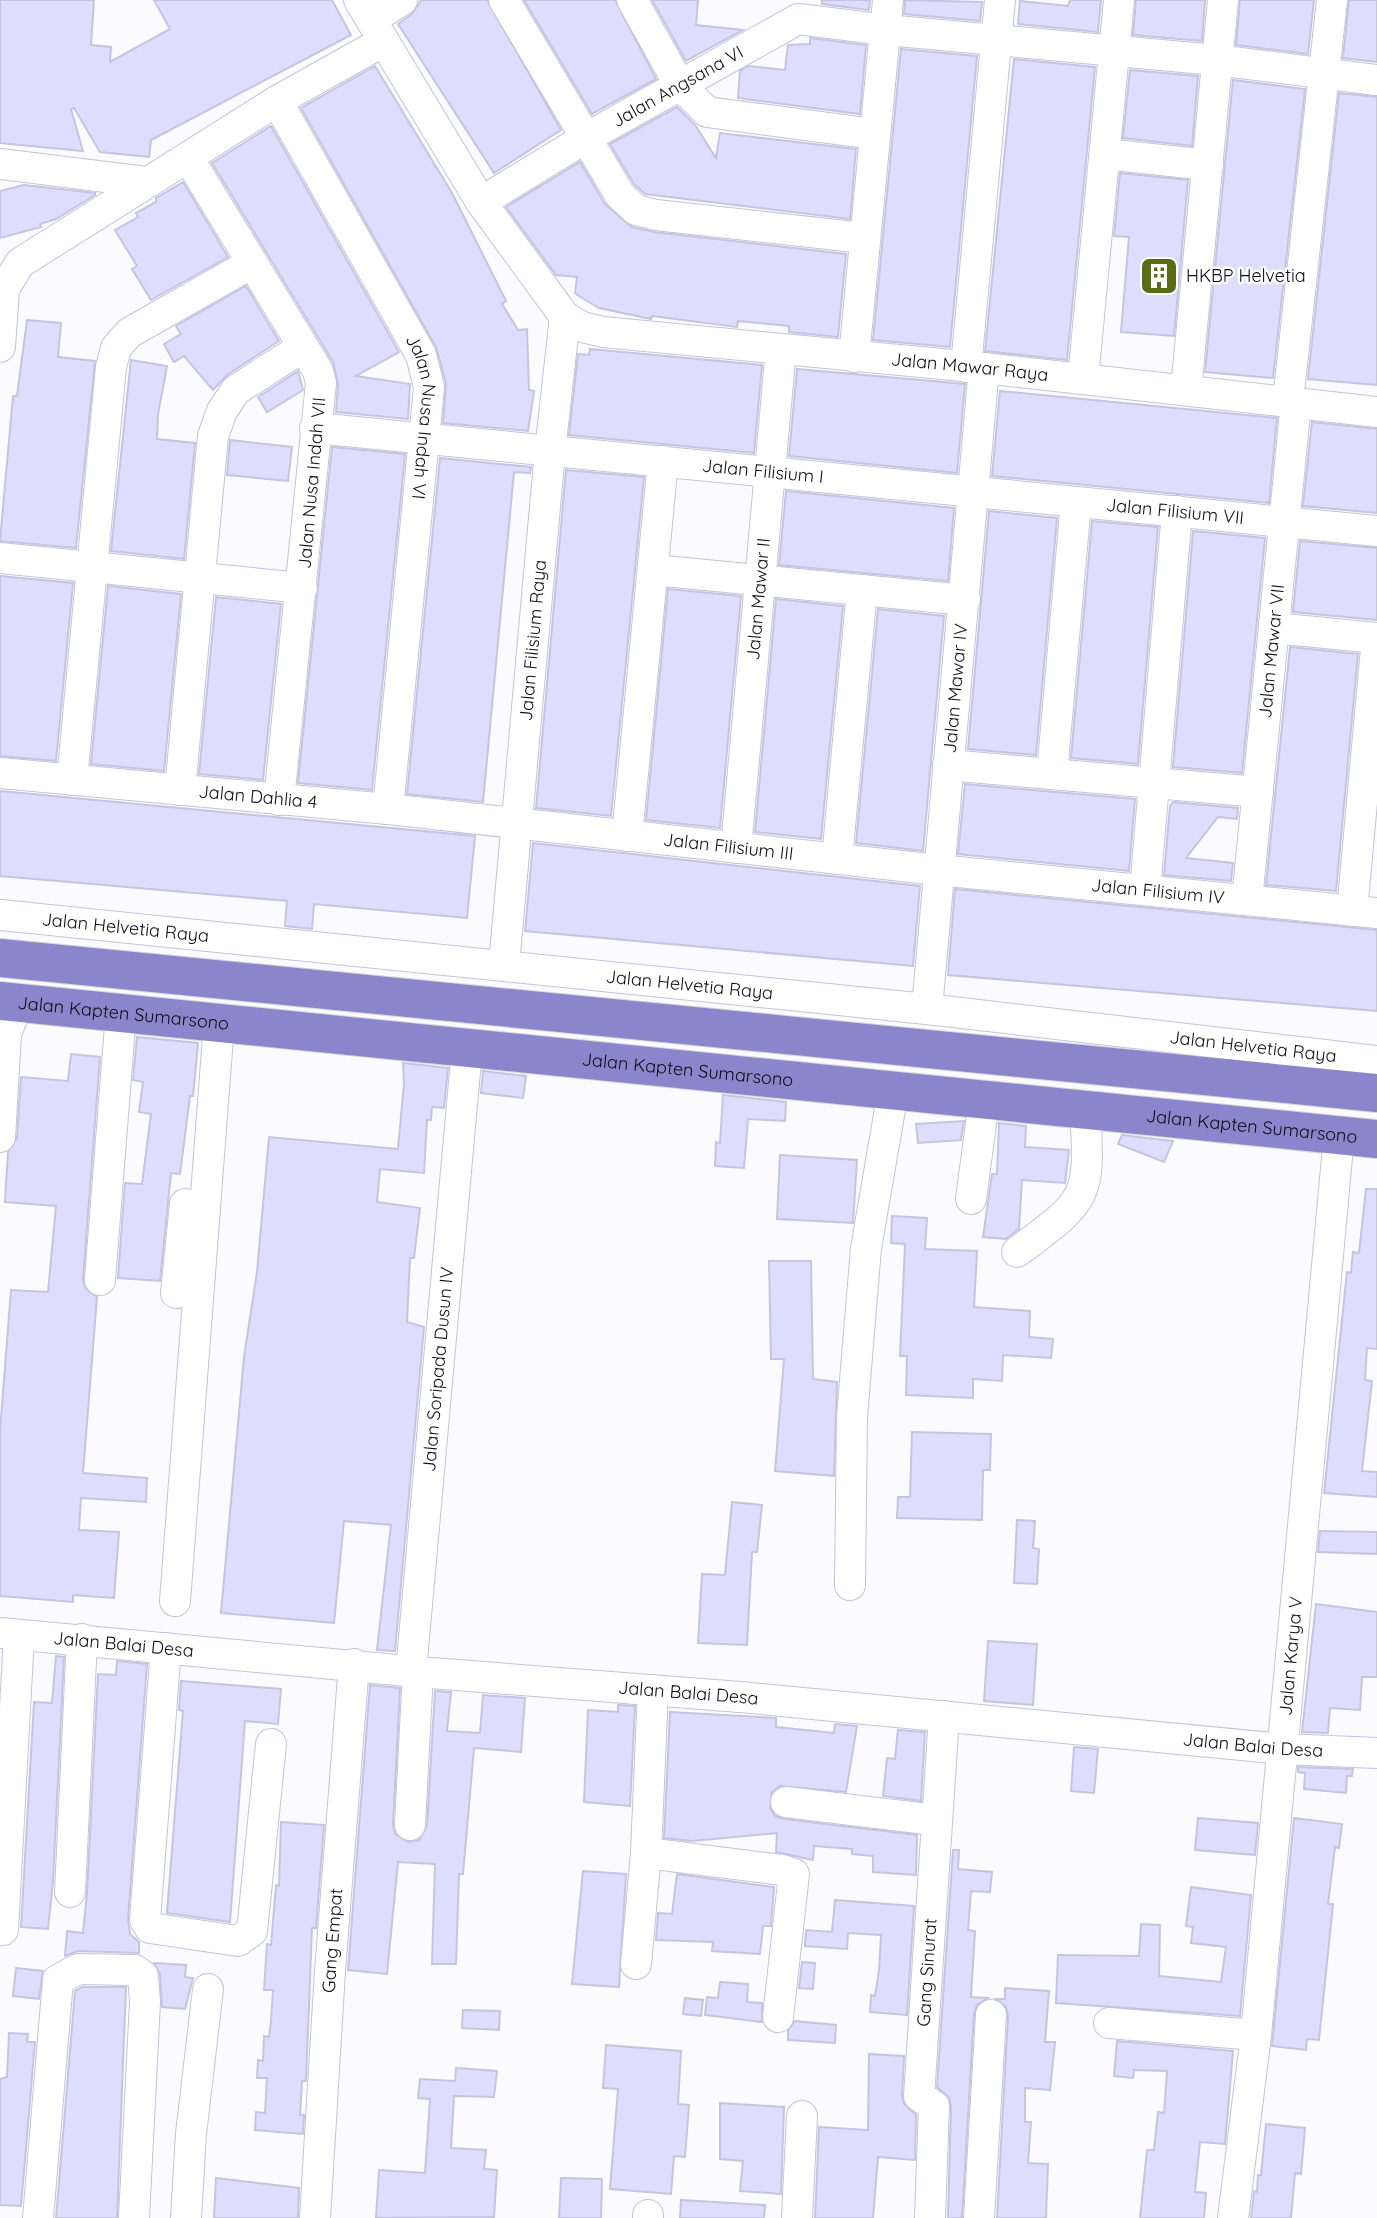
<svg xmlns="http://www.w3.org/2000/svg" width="1377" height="2218" font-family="Quicksand,sans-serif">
<rect width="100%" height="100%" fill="#fafaff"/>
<!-- building -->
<path fill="#ddddfe" stroke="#c5c5df" stroke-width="2" d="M0 0H94L91 45 111 47 110 62 170 29 154 0H332L351 35 151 140 149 157 100 152 74 108 71 109 83 151 0 143Z
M421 0H487L561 130 494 173 398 24 412 14Z
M524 0H615L656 79 592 114Z
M652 0H698L696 25 743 30 686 61Z
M822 0H870L869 10 822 4Z
M905 0 982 2 980 21 904 14Z
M1070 0H1101L1098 32 1018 24 1020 1 1068 6Z
M1136 0H1205L1202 41 1133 35Z
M1240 0H1314L1308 54 1236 45Z
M1349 0H1377V62L1343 58Z
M810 38 866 45 860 114 738 98 740 71 749 66 785 70 788 45 810 44Z
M901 49 977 56 950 347 873 340Z
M1014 59 1095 67 1067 360 985 351Z
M375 66 452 193 506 301 502 304 518 330 527 329 529 390 534 391 528 431 443 423 446 383 436 347 301 108Z
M1130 70 1198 76 1192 146 1123 138Z
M1233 80 1305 89 1273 378 1205 372Z
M1339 93 1377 97V385L1308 379Z
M677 107 695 125 716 158 720 133 856 149 850 219 645 194 634 184 610 144Z
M271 126 399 352 356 376 410 384 408 419 336 412 338 384 333 362 212 163Z
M580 162 605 204 632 227 654 232 846 254 838 337 789 332V326L738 321 737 327 652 316 651 319 599 308 579 296 575 293 577 277 556 275 506 207Z
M1120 173 1188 180 1174 336 1121 332 1129 237 1114 236Z
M183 182 228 257 151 300 132 269 137 266 115 230 138 217 136 213 156 202V198Z
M24 185 95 193V195L56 219 40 224 41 227 0 238V191Z
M246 286 279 341 227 375 213 390 184 356 174 362 164 344 181 334 176 326Z
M27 320 61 323 58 357 95 361 76 548 0 541 13 396H17Z
M590 349 762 365 754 453 569 435 578 354 589 355Z
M131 360 167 366 158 414 157 439 195 443 184 559 111 551Z
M797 369 965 384 957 473 789 456Z
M298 371 303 390 267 412 258 397Z
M1000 391 1277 418 1269 503 992 476Z
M1312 422 1377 429V513L1303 506Z
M230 440 292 447 288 481 227 475Z
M332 447 405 454 372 790 298 783Z
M440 458 531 467 530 473 514 472 483 802 407 794Z
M566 470 644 477 611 816 536 808Z
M786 491 954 508 948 581 779 565Z
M989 511 1057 518 1036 755 968 749Z
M1092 521 1158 527 1138 764 1071 758Z
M1193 531 1265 538 1242 773 1173 767Z
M1300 541 1377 548V620L1293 612Z
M0 576 73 583 56 761 0 756Z
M108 586 181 594 164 771 91 764Z
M668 589 741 596 720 828 646 820Z
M216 597 281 604 263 780 199 774Z
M776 599 843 606 821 839 755 832Z
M878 609 944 616 923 851 856 843Z
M1290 647 1358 654 1336 891 1266 885Z
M965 784 1135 799 1129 871 958 854Z
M0 791 475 836 467 918 314 904 312 929 285 926 287 901 0 876Z
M1173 802 1238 808 1237 819 1218 817 1186 858 1233 863 1231 881 1164 875 1170 806Z
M533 843 920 886 913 966 525 931Z
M955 889 1377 930V1011L948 975Z
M137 1037 198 1043 193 1096H190L180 1174 171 1173 160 1281 118 1278 125 1183 142 1184 151 1114 139 1112 143 1082 133 1080Z
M71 1054 100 1057 83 1279 85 1288 97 1297 83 1473 147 1478 146 1502 81 1498 79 1530 119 1532 114 1598 73 1595V1602L0 1596V1431L11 1290 48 1292 56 1206 5 1202 8 1152 17 1138 21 1077 68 1081Z
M403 1063 448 1068 444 1108 432 1107 431 1120H427L424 1173 380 1169 377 1202 420 1208 414 1258H410L407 1322 424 1327 395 1651 377 1650 391 1525 344 1521 334 1623 221 1613 244 1357 257 1272 269 1137 398 1149 404 1083Z
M483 1071 526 1076 523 1098 481 1093Z
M723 1095 786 1102 785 1121 748 1119 744 1168 715 1166 716 1142 720 1143Z
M964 1121 961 1140 918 1143 916 1124Z
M999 1123 1026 1126 1025 1147 1069 1150 1065 1183 1022 1180 1019 1229 1006 1239 983 1237 992 1174H997Z
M1122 1135 1173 1141 1164 1162 1118 1144Z
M780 1155 857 1160 853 1223 777 1219Z
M1366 1189H1377V1349L1367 1348 1365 1380 1372 1381 1362 1471 1377 1472V1497L1324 1493 1347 1272 1351 1273 1353 1252 1359 1253Z
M892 1216 927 1218 925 1249 977 1251 974 1307 1030 1311 1029 1337 1053 1339 1051 1358 1003 1355 1002 1381 973 1379V1398L906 1395 907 1356H900L905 1244 891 1243Z
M769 1261H811L813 1379 837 1382 834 1476 775 1471 784 1359H771Z
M912 1432 991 1434 990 1470H983L982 1520 897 1518 898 1497H910Z
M732 1502 762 1505 757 1552H752L747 1645 698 1643 702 1574 725 1575Z
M1017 1520 1035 1521 1033 1548 1039 1549 1037 1584 1014 1583Z
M1320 1531 1377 1532V1554L1318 1552Z
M1316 1604 1377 1612V1677H1362L1360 1710 1330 1708 1328 1733 1302 1732Z
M988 1641 1037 1644 1033 1705 984 1701Z
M56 1656 64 1657 53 1881 48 1929 21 1927 34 1702 52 1703Z
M117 1661 147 1664 128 1919 130 1934 139 1942V1953L78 1951 65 1956 67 1931 83 1933 87 1893 98 1674 116 1675Z
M181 1681 281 1689 278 1724 245 1721 230 1922 167 1913 183 1711 179 1710Z
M370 1685 400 1688 393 1824 395 1834 408 1842 419 1840 427 1826 435 1691 451 1692 447 1731 480 1733 483 1695 525 1698 521 1752 474 1748 463 1874H459L456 1964H432L435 1864 398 1862 387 1974 348 1970Z
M618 1705 635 1706 630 1806 584 1802 588 1710 618 1712Z
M670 1712 776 1718V1727L834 1733 835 1724 857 1726 846 1792 780 1786 772 1792 770 1808 775 1816 784 1819 917 1835 916 1875 873 1872V1856L852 1854V1849L814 1846 813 1860 776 1852 777 1833 692 1841 664 1838Z
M898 1730 925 1732 921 1801 883 1796 887 1758 895 1759Z
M1074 1747 1098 1749 1094 1793 1071 1791Z
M1298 1767 1353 1769 1352 1776H1347L1346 1793 1304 1789 1305 1773 1298 1772Z
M1198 1818 1258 1823 1255 1855 1195 1850Z
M1294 1818 1342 1824 1339 1848 1335 1847 1328 1904H1333L1319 2040 1307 2039 1306 2050 1272 2046Z
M281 1822 324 1825 316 1928H312L306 2081H302L300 2115H304L303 2134 255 2130 256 2112 265 2113 267 2078H257L258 2060 263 2061 264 2036 269 2037 271 2022 273 1990H264L267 1944 271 1945 276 1885 279 1886Z
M953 1850H959L958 1869 992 1872 990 1892 971 1891 968 1930 975 1931 971 1997 988 1998 977 2005 974 2014 962 2218H948L951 2107 949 2097 937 2087Z
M583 1871 626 1874 619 1987 572 1984Z
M677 1874 774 1887 771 1926H763L760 1954 712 1951 713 1942 656 1940 658 1913 672 1914Z
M1191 1887 1251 1895 1240 2016 1056 2003 1058 1955 1139 1956 1141 1924 1160 1925 1159 1976 1221 1982 1226 1947 1191 1943 1193 1927 1186 1926Z
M835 1900 914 1906 907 2015 870 2012 871 1995 875 1996 879 1971 881 1935 848 1933 847 1949 805 1946 806 1930 832 1932Z
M802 1962 815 1963 813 1989 799 1988Z
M154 1963 186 1965 185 1977 193 1978 185 2009 162 2007 160 1974Z
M16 1968 43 1971 39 1999 13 1996Z
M720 1982 748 1984 747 2002 762 2003V2022L705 2015 707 1997 718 1998Z
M82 1987H126L117 2218H56L75 1991Z
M1005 1988 1049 1991 1045 2042H1055L1050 2090 1025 2088V2122H1031L1028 2163 1048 2164 1046 2218H997L1008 2016 1006 2007 996 1999H1005Z
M685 1998 703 2000 701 2016 683 2014Z
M463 2010 500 2011 499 2030 462 2028Z
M795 2021 836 2025 835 2043 788 2040V2030Z
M9 2033 28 2034 27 2042H35L21 2206 0 2205V2079L7 2077Z
M1117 2041 1233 2051 1225 2144 1200 2142 1195 2192 1206 2193 1204 2218H1140L1147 2150H1154L1158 2112 1164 2113 1167 2071 1134 2070 1133 2078 1114 2076Z
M606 2045 681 2051 678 2104 689 2105 685 2157 674 2156 671 2194 610 2189 618 2089 603 2088Z
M869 2054 904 2056 902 2096 904 2104 916 2115 915 2160 878 2157 873 2218H815L819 2127 868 2130Z
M456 2068 497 2071 494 2097 454 2096 451 2148 486 2150 484 2169 497 2170 494 2217 376 2218 379 2170 425 2173 430 2099 418 2098 420 2079 455 2081Z
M720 2103 784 2107 781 2194 740 2191 743 2161 720 2159Z
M1266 2124 1305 2128 1301 2174 1295 2173 1291 2218H1251L1254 2191 1257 2192 1258 2175H1261Z
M216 2178 299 2188 298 2218H214Z
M561 2178 602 2179 601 2218H559Z
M681 2200 765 2205 764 2218H680Z"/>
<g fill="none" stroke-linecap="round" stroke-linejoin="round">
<defs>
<g id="minor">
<path id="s1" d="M359 0 481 202 565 317 582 327 603 332 984 368 1377 412"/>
<path d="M504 0 620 195 636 210 656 215 864 238"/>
<path d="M632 0 679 84 707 112 874 134"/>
<path d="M371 20 402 0"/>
<path id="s2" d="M277 101 421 355 429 387 388 809"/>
<path d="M1105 154 1208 165"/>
<path d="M189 159 318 371 321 383 279 800"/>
<path d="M0 164 146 182"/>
<path id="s3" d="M481 202 584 139 798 19 886 30 1216 60 1377 80"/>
<path d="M0 347 4 289 20 263 277 101 384 41"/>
<path d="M854 357 888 0"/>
<path d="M966 367 1000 0"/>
<path d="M1083 379 1119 0"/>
<path d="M1186 390 1223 0"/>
<path d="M1288 401 1332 0"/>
<path id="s4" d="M315 428 1377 531"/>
<path d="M0 558 302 588"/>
<path d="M653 570 965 600"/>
<path d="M1274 628 1377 638"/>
<path d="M948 765 1258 792"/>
<path id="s5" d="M0 773 388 809 938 870 1377 913"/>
<path d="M1052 774 1076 502"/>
<path d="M72 780 111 367 116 348 129 333 252 263"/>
<path d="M180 790 213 436 222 411 236 390 303 347"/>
<path d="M627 836 663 461"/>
<path id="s6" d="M736 848 781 349"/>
<path d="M837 859 862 590"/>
<path d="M1145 890 1177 511"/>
<path id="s7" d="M1247 900 1296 403"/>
<path d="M1352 911 1377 638"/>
<path id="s8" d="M0 915 927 1009 1377 1061"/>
<path id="s9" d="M504 965 550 451 565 317"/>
<path id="s10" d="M927 1009 984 368"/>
<path d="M0 1137 6 1034 18 1003"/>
<path d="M971 1199 984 1101"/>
<path d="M1017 1252C1087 1200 1091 1199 1085 1111"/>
<path d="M100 1280 121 1013"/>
<path d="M176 1293 185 1204"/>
<path d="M850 1585 852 1417 866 1248 893 1092"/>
<path d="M175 1601 219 1024"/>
<path id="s11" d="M0 1633 418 1672 740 1697 1283 1749 1377 1753"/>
<path d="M166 1648 145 1920 150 1928 238 1941 252 1931 271 1744"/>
<path id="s12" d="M411 1671 467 1049"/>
<path d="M786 1802 935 1820"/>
<path d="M410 1825 418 1672"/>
<path d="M646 1853 782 1870 794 1874 778 2017"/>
<path d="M70 1892 82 1639"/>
<path d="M3 1930 19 1635"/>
<path d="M636 1964 646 1853 653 1690"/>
<path d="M1109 2023 1256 2035"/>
<path d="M38 2218 58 1980 78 1969 135 1970 143 1976 145 2002 134 2218"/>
<path d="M186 2218 191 2134 208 1989"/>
<path id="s13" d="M315 2218 330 1971 354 1664"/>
<path d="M648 2218V2215"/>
<path d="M797 2218 802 2116"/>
<path id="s14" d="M930 2218 934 2106 919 2096 944 1716"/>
<path d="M979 2218 991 2015"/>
<path id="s15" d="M1233 2218 1256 2035 1339 1136"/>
</g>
<g id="highway">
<path d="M0 958 1377 1093"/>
<path id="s16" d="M0 1001 1377 1139"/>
</g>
</defs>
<!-- minor casing -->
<use href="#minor" stroke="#c3c3dd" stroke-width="32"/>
<!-- highway casing -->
<use href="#highway" stroke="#d8d8da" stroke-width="40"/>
<!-- minor -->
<use href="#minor" stroke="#fff" stroke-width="30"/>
<!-- highway -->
<use href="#highway" stroke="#8a86cb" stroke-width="38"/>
</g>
<!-- icons -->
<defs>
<symbol id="building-square" viewBox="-11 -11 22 22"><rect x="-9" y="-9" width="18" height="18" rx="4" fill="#5c6c16" stroke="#fff"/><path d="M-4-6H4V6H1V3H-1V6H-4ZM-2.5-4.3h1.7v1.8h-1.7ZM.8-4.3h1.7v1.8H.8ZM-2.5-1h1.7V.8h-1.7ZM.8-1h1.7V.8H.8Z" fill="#fff"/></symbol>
</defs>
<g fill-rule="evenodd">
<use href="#building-square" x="1137" y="254" width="44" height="44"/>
</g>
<g text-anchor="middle" stroke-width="5" stroke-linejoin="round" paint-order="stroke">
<!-- street labels -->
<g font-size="18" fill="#0d0d15" stroke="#fff">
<text dy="6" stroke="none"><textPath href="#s3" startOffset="228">Jalan Angsana VI</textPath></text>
<text dy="6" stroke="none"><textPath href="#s1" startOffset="788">Jalan Mawar Raya</textPath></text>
<text dy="6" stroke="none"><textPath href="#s2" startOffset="354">Jalan Nusa Indah VI</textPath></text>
<text dy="6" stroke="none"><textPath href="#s4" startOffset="450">Jalan Filisium I</textPath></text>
<text transform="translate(312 483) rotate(-85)" y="6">Jalan Nusa Indah VII</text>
<text dy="6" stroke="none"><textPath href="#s4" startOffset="864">Jalan Filisium VII</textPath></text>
<text dy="6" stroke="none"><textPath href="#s6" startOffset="250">Jalan Mawar II</textPath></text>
<text dy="6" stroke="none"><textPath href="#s9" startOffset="326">Jalan Filisium Raya</textPath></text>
<text dy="6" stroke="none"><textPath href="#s7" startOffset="250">Jalan Mawar VII</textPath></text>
<text dy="6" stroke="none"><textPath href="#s10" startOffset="322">Jalan Mawar IV</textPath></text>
<text dy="6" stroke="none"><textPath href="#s5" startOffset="259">Jalan Dahlia 4</textPath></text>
<text dy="6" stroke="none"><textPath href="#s5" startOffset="732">Jalan Filisium III</textPath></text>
<text dy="6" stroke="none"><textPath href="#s5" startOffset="1164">Jalan Filisium IV</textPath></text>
<text dy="6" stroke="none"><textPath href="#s8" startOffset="126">Jalan Helvetia Raya</textPath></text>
<text dy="6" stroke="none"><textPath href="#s8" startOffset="693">Jalan Helvetia Raya</textPath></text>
<text dy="6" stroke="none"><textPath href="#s16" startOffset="124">Jalan Kapten Sumarsono</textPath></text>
<text dy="6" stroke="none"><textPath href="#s8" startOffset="1260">Jalan Helvetia Raya</textPath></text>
<text dy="6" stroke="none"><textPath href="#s16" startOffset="691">Jalan Kapten Sumarsono</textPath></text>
<text dy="6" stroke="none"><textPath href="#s16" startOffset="1258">Jalan Kapten Sumarsono</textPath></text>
<text dy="6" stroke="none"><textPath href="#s12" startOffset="303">Jalan Soripada Dusun IV</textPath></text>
<text dy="6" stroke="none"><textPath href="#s11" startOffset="124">Jalan Balai Desa</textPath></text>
<text dy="6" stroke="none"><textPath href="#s15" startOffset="565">Jalan Karya V</textPath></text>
<text dy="6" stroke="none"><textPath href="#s11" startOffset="691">Jalan Balai Desa</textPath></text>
<text dy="6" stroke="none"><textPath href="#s11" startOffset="1258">Jalan Balai Desa</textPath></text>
<text dy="6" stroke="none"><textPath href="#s13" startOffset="278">Gang Empat</textPath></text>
<text dy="6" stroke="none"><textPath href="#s14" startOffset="254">Gang Sinurat</textPath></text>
</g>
<!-- poi labels -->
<g font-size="18" fill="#0d0d15" stroke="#fff" text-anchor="start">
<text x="1186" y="282">HKBP Helvetia</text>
</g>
</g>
</svg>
